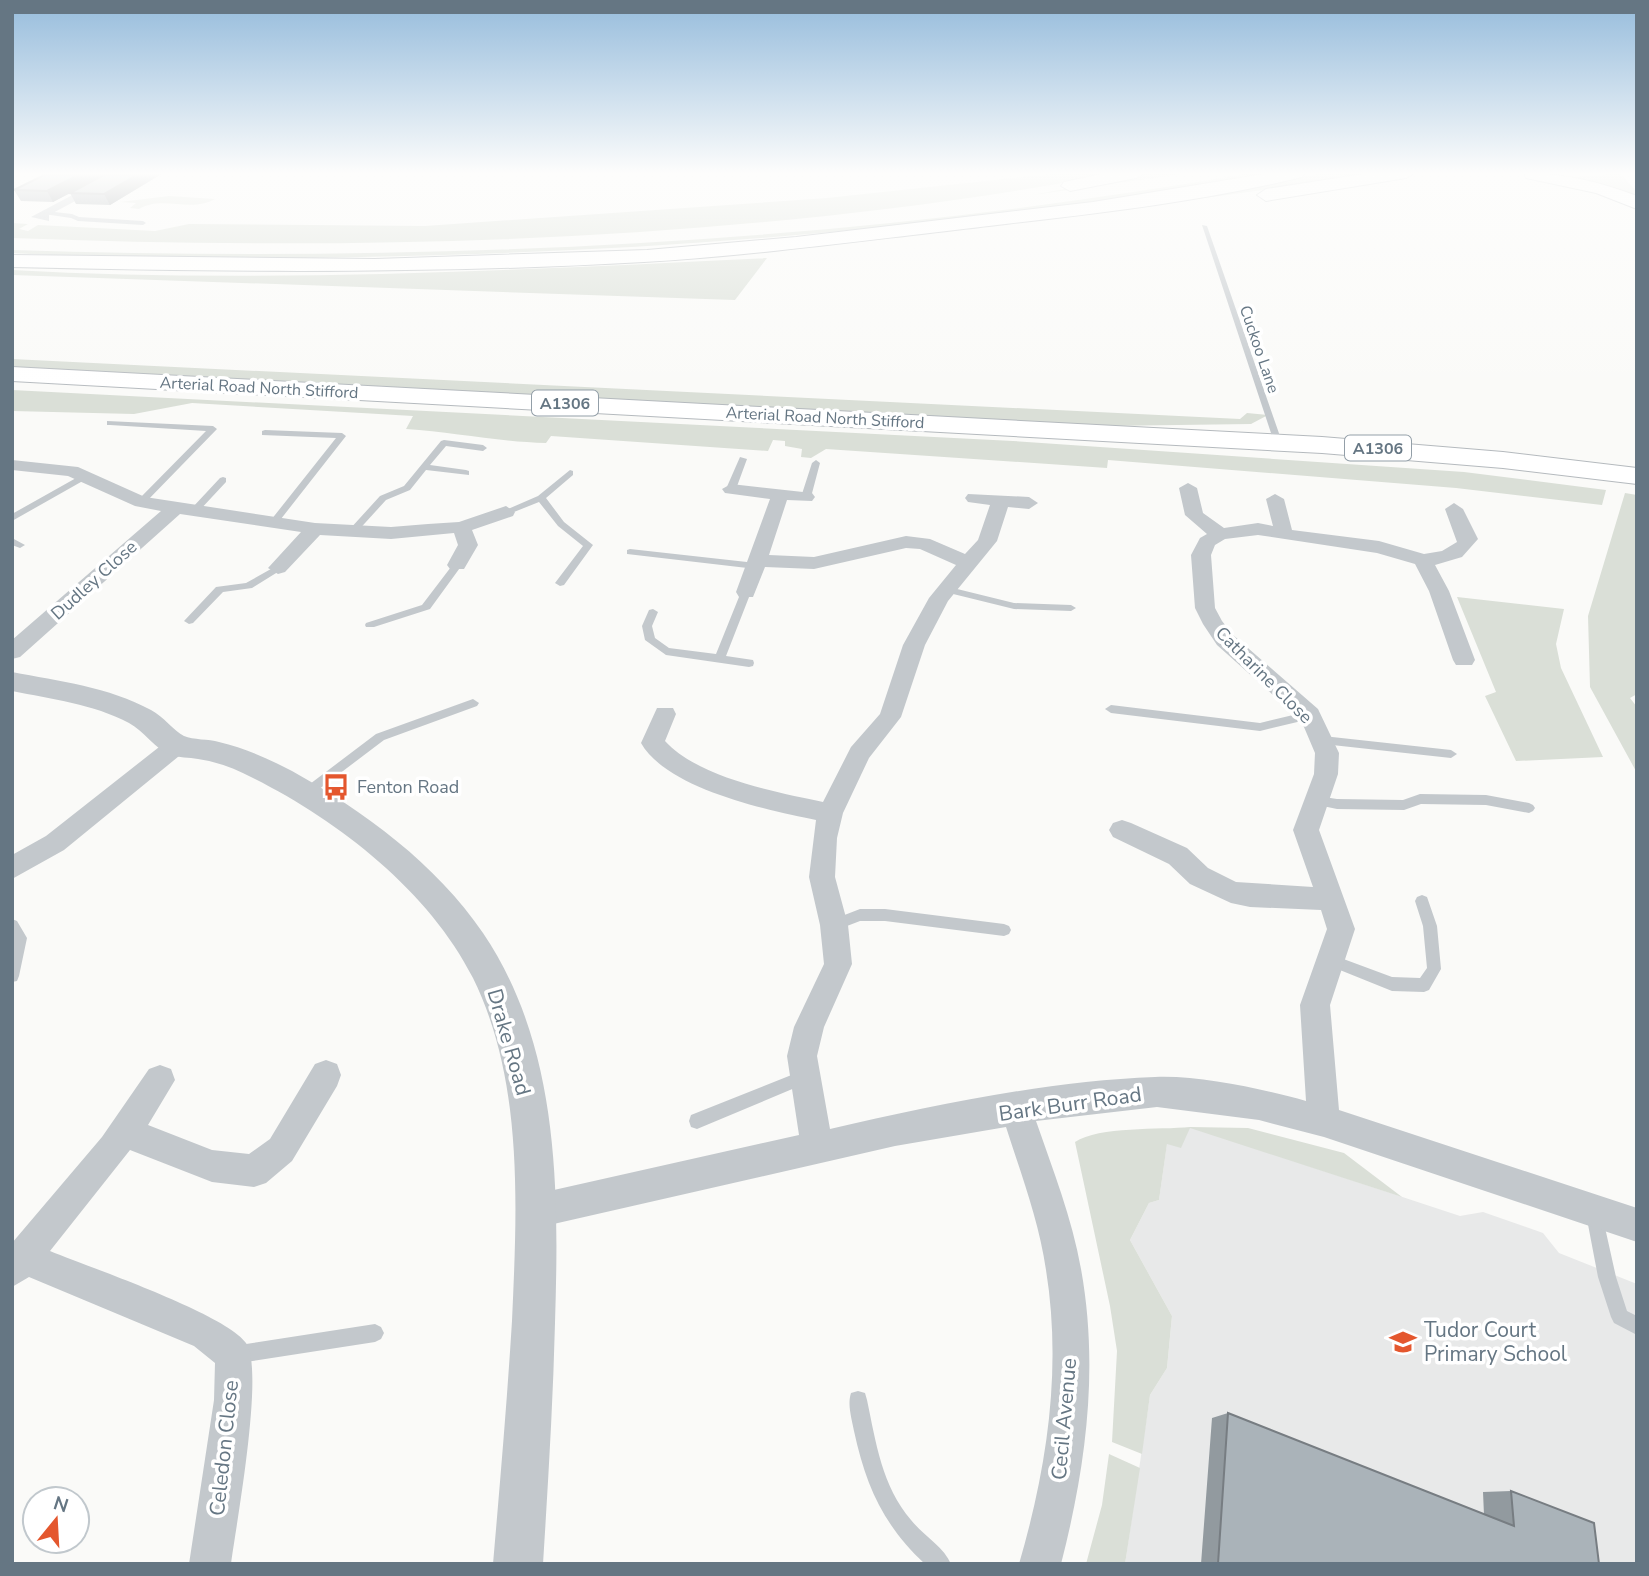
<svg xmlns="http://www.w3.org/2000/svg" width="1649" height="1576" font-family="'Nunito Sans',sans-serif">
<rect width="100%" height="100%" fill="#fafaf8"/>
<!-- built -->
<path fill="#e8e9e9" d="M1190 1127 1460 1216 1483 1212 1543 1233 1559 1253 1637 1284V1564H1125L1150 1395 1167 1368 1172 1316 1130 1240 1149 1203 1159 1200 1167 1143Z"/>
<!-- green -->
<path fill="#dadfd7" d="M1060 173H1119C755 241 382 252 12 238V223L28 224 19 229 28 231 38 225 155 231 189 224 425 226 827 198Z
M1152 173H1190L1032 195Z
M1250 173H1270C997 222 721 247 444 255 300 259 156 261 12 253V250C426 263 842 245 1250 173Z
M1324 173H1388L1109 211Z
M1620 173 1637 192V200L1568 178Z
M169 196 215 199C191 213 162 195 139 209L130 208 136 203 120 202Z
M767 258 735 300 12 275V270C263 284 516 270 767 258Z
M12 359 1240 419 1247 413 1268 415 1251 424 1105 426 12 368Z
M12 390 1013 441 1464 472 1606 490 1602 505 1456 488 1108 460 1107 468 826 449 811 458 801 457 802 449 785 446V441L773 440 768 451 551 436 546 443C499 442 453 432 406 429L413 416 192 403 134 414 12 411Z
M1625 493 1637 495V694L1630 698 1637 707V773L1590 687 1588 616Z
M1457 597 1564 609 1556 644 1561 668 1603 757 1516 761 1485 696 1496 692Z
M1190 1127 1248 1128 1344 1153 1402 1197 1190 1128 1181 1148 1167 1144 1159 1200 1149 1203 1130 1240 1172 1316 1167 1368 1150 1395 1142 1454 1112 1442 1117 1351 1110 1306 1075 1142C1099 1126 1160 1130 1190 1127Z
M1109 1454 1140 1468 1125 1564H1086L1102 1505Z"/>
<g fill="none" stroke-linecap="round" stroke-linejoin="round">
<defs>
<path id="primary" d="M1524 173C1563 173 1600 182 1637 196V209L1596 193 1526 178Z
M12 367 1322 437 1503 452 1637 468V484L1503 468 1322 453 12 381Z"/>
<path id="trunk" d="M1107 173H1145L1136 178 1070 191 1061 186 1064 182Z
M1270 173H1305L1302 177C1188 205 1071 216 955 230 851 242 748 256 644 262 433 274 223 272 12 267V255L375 259 647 250 796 237 1093 202Z
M1370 173H1415L1406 178 1266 201 1257 195 1266 189Z"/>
</defs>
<!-- primary casing -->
<use href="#primary" stroke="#b5babe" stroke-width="2"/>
<!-- trunk casing -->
<use href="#trunk" stroke="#b4b9bd" stroke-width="2"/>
<!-- service -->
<path fill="#c3c8cc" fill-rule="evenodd" d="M46 211 72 214 79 217 143 221 146 223 143 225 78 221 71 218 44 214Z
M1202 225 1207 226 1282 442 1281 444 1274 442Z
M107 421 213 426 217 429 144 504H138V500L206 431 110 425H107Z
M265 430 342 433 346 436 277 524 274 525 269 522 271 520 336 438 262 435V431Z
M444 440 483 445 487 448 483 451 446 446 430 465 466 470 469 471V475L426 470 410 490 386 500 355 534H349V530L380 496 404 486 441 441Z
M740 457 747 459 736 489 731 492 728 491 726 489Z
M816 460 820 463 811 497 809 499H803L801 497 812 463Z
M570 470 573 471V475L546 498 564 522 593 545 564 585 560 586 555 583 583 546 558 526 539 502 509 514H503L501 512 538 496Z
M85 473 88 474V478L12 521V514Z
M223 477 226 478V482L198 512H192V508L220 478Z
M12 538 25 545 20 548 12 545Z
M630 549 756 563 761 566 756 569 627 554V550Z
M457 562 462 565 430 609 374 627H366L365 625 366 623 422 605 454 563Z
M278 565 281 566V570L252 588 223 592 193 623 189 624 184 621 216 587 246 583Z
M945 586 1014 603 1071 605 1076 608 1071 611 1014 609 941 591V587Z
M746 589 751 592 726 656 753 660 754 663 753 666 749 667 666 655 645 640 642 626 649 610 653 609 658 612 652 626 655 638 669 648 716 654 741 592Z
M473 699 479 703 477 706 384 740 310 796H302L300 793 302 790 376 734Z
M1111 705 1260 723 1310 711 1316 715 1310 719 1260 731 1111 713 1105 709Z
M1323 736 1451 750 1457 754 1451 758 1323 744 1317 740Z
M1420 794 1486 795 1529 803 1533 805 1535 808 1533 811 1529 813 1486 805 1421 804 1404 810 1337 809 1313 804 1311 801 1313 798 1317 796 1337 799 1403 800Z
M1422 895 1427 897 1437 926 1441 969 1429 990 1424 992 1392 991 1325 964 1323 960 1325 956 1330 954 1392 977 1420 978 1427 968 1423 926 1415 901 1417 897Z
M860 909H885L1004 924 1009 926 1011 930 1009 934 1004 936 885 921H860L834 931 829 929 827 925 829 921Z
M12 919 17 921 27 938 19 976 17 981 12 982Z
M804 1070 809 1072 812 1077 809 1082 697 1129 691 1127 689 1121 691 1115Z
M1594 1206 1600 1208 1602 1214 1616 1277 1627 1311 1637 1316V1335L1614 1323 1611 1317 1598 1277 1586 1214 1588 1208Z
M375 1324 381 1327 384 1333 381 1339 375 1342 233 1364 227 1361 224 1355 227 1349 233 1346Z
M858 1391 865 1393 867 1400C876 1443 882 1486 911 1520 923 1535 944 1547 951 1564H925C883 1525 866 1486 854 1431 852 1419 847 1405 851 1393Z"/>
<!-- minor -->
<path fill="#c3c8cc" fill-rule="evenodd" d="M114 173H128L49 215V221L31 217Z
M12 460 78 467 145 497 315 523 391 527 428 524 459 522 506 506 515 512 513 516 472 530 478 545 464 569H450L447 565 458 545 454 533 391 539 320 535 285 572 278 574 268 568 301 532 180 514 20 657 12 659V640L161 511 135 506 68 476 12 470Z
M1188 483 1197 488 1203 513 1224 528 1258 523 1273 526 1266 499 1275 494 1284 499 1292 530 1379 541 1424 554 1442 551 1457 542 1445 509 1454 503 1463 509 1478 539 1462 557 1435 565 1449 591 1475 660 1472 665H1456L1453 660 1429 591 1415 564 1377 553 1258 535 1225 539 1215 545 1211 555 1215 608 1222 621 1233 635 1318 709 1339 753 1338 774 1319 830 1355 929 1330 1005 1339 1110 1637 1208V1242L1324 1137 1259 1120 1157 1107 1036 1121C1053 1170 1072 1218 1081 1269 1099 1368 1086 1467 1061 1564H1019C1047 1468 1062 1369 1046 1270 1039 1221 1021 1174 1006 1127L895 1146 536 1228 524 1223 519 1211 524 1199 536 1194 799 1135 787 1056 794 1027 824 964 820 925 809 877 816 820C767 810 667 789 641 743L657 708H673L676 714 665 741C699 778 776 792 823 802L851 747 880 714 903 645 929 598 956 565 920 549 906 548 814 569 765 567 753 597H739L736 592 770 499 725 493 722 489 731 484 812 493 815 497 812 501 787 500 769 555 814 557 906 536 930 539 965 554 978 540 990 505 968 502 965 498 968 494 1029 497 1038 503 1029 509 1008 507 997 541 948 601 925 645 901 717 869 758 843 813 837 838 835 877 848 925 852 964 824 1027 817 1056 830 1129C934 1105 1048 1081 1155 1077 1200 1075 1262 1089 1306 1101L1300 1005 1327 929 1321 910 1250 907 1231 903 1190 884 1169 864 1113 837 1109 830 1113 823 1122 820 1131 823 1187 848 1208 868 1236 882 1313 887 1293 830 1314 774 1315 753 1301 720 1217 645 1203 624 1195 608 1191 555 1200 538 1207 534 1185 515 1179 488Z
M176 737 184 740 188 746 184 752 64 850 12 879V855L46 836 168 740Z
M326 1060 337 1064 341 1075 337 1086 292 1161 266 1183 254 1187 212 1182 130 1150 50 1251C89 1267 226 1314 246 1343 265 1369 236 1525 231 1564H189L214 1400 215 1363 194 1346 29 1277 12 1287V1243L102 1137 149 1069 160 1065 171 1069 175 1080 148 1125 212 1150 249 1154 270 1139 315 1064Z"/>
<!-- tertiary -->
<path fill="#c3c8cc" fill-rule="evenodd" d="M12 672C59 681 109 687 151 710 163 716 174 731 184 736 193 740 209 739 219 742 245 748 269 759 292 771 364 811 436 864 483 933 560 1047 559 1191 555 1323 553 1403 548 1484 543 1564H493C500 1483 507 1402 512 1321 517 1208 524 1082 473 978 429 891 339 821 253 778 236 769 218 762 198 759 189 757 179 758 170 755 155 749 144 731 129 723 93 704 52 699 12 691Z"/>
<!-- primary -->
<use href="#primary" fill="#fff" fill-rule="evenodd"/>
<!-- trunk -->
<use href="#trunk" fill="#fff" fill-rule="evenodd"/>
</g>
<!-- wall -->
<path fill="#929a9f" d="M163 173 110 205 76 204 70 193 53 202 21 201 14 190Z
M1228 1413 1484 1515 1483 1492 1511 1491 1599 1564H1201L1212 1418Z"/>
<!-- shaded-wall -->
<path fill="#777d82" d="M82 173H108L53 202 47 191Z
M140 173H163L110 205 104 194Z"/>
<!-- building -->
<path fill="#aab3b9" stroke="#777d82" stroke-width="2" d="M48 173H82L47 191 14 190Z
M107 173H140L104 194 70 193Z
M1228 1413 1514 1526 1511 1491 1594 1523 1599 1564H1218Z"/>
<!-- sky -->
<linearGradient id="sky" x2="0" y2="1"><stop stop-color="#96bcdc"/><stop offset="0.44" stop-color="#fdfdfc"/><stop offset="1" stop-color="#fdfdfc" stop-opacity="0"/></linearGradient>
<rect width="1649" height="394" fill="url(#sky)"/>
<!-- icons -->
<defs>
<symbol id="bus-bare" viewBox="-9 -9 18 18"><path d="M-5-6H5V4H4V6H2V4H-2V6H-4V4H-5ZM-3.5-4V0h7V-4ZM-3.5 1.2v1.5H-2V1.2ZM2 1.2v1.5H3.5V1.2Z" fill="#e4572e" stroke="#fff" stroke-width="2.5" paint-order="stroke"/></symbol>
<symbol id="school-bare" viewBox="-9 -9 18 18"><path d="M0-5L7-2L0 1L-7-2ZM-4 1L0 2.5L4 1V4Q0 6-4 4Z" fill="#e4572e" stroke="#fff" stroke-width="2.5" paint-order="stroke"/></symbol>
</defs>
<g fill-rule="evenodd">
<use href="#bus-bare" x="317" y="768" width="38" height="38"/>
<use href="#school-bare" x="1384" y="1323" width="38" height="38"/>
</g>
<g text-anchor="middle" stroke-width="7" stroke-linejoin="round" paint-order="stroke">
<!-- far-street labels -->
<g font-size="16" fill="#657683" stroke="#fff">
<text transform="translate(1260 349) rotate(71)" y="6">Cuckoo Lane</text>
<text transform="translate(259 387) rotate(3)" y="6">Arterial Road North Stifford</text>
<text transform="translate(825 417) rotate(3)" y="6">Arterial Road North Stifford</text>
</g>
<!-- shield labels -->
<g fill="#fff" stroke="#939fa8" stroke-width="2">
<rect x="532" y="390.5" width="66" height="25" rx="5"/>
<rect x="1345" y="435.5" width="66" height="25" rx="5"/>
</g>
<g font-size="16" font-weight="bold" fill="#657683">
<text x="565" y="409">A1306</text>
<text x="1378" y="454">A1306</text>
</g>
<!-- street labels -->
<g font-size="18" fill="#657683" stroke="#fff">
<text transform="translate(94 580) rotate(-42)" y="6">Dudley Close</text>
<text transform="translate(1264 675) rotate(45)" y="6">Catharine Close</text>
</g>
<!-- poi labels -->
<g font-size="18" fill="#657683" stroke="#fff" text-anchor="start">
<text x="357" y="793">Fenton Road</text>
</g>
<!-- near-street labels -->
<g font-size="21" fill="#657683" stroke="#fff">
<text transform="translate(509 1042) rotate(74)" y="7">Drake Road</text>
<text transform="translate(1070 1104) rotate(-8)" y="7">Bark Burr Road</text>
<text transform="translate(1064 1419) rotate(-85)" y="7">Cecil Avenue</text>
<text transform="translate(224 1448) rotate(-84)" y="7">Celedon Close</text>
</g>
<!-- near-poi labels -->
<g font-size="21" fill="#657683" stroke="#fff" text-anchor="start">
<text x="1424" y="1337">Tudor Court<tspan x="1424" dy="24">Primary School</tspan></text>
</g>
</g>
<!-- border -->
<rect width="1649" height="1576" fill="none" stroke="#657683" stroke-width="28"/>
<!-- north arrow -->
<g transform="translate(56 1520) rotate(18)"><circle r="33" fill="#ffffff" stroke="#c1c8cd" stroke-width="2"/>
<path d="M0-5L12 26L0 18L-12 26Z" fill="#e4572e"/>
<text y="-10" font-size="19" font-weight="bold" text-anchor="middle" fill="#657683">N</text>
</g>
</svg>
